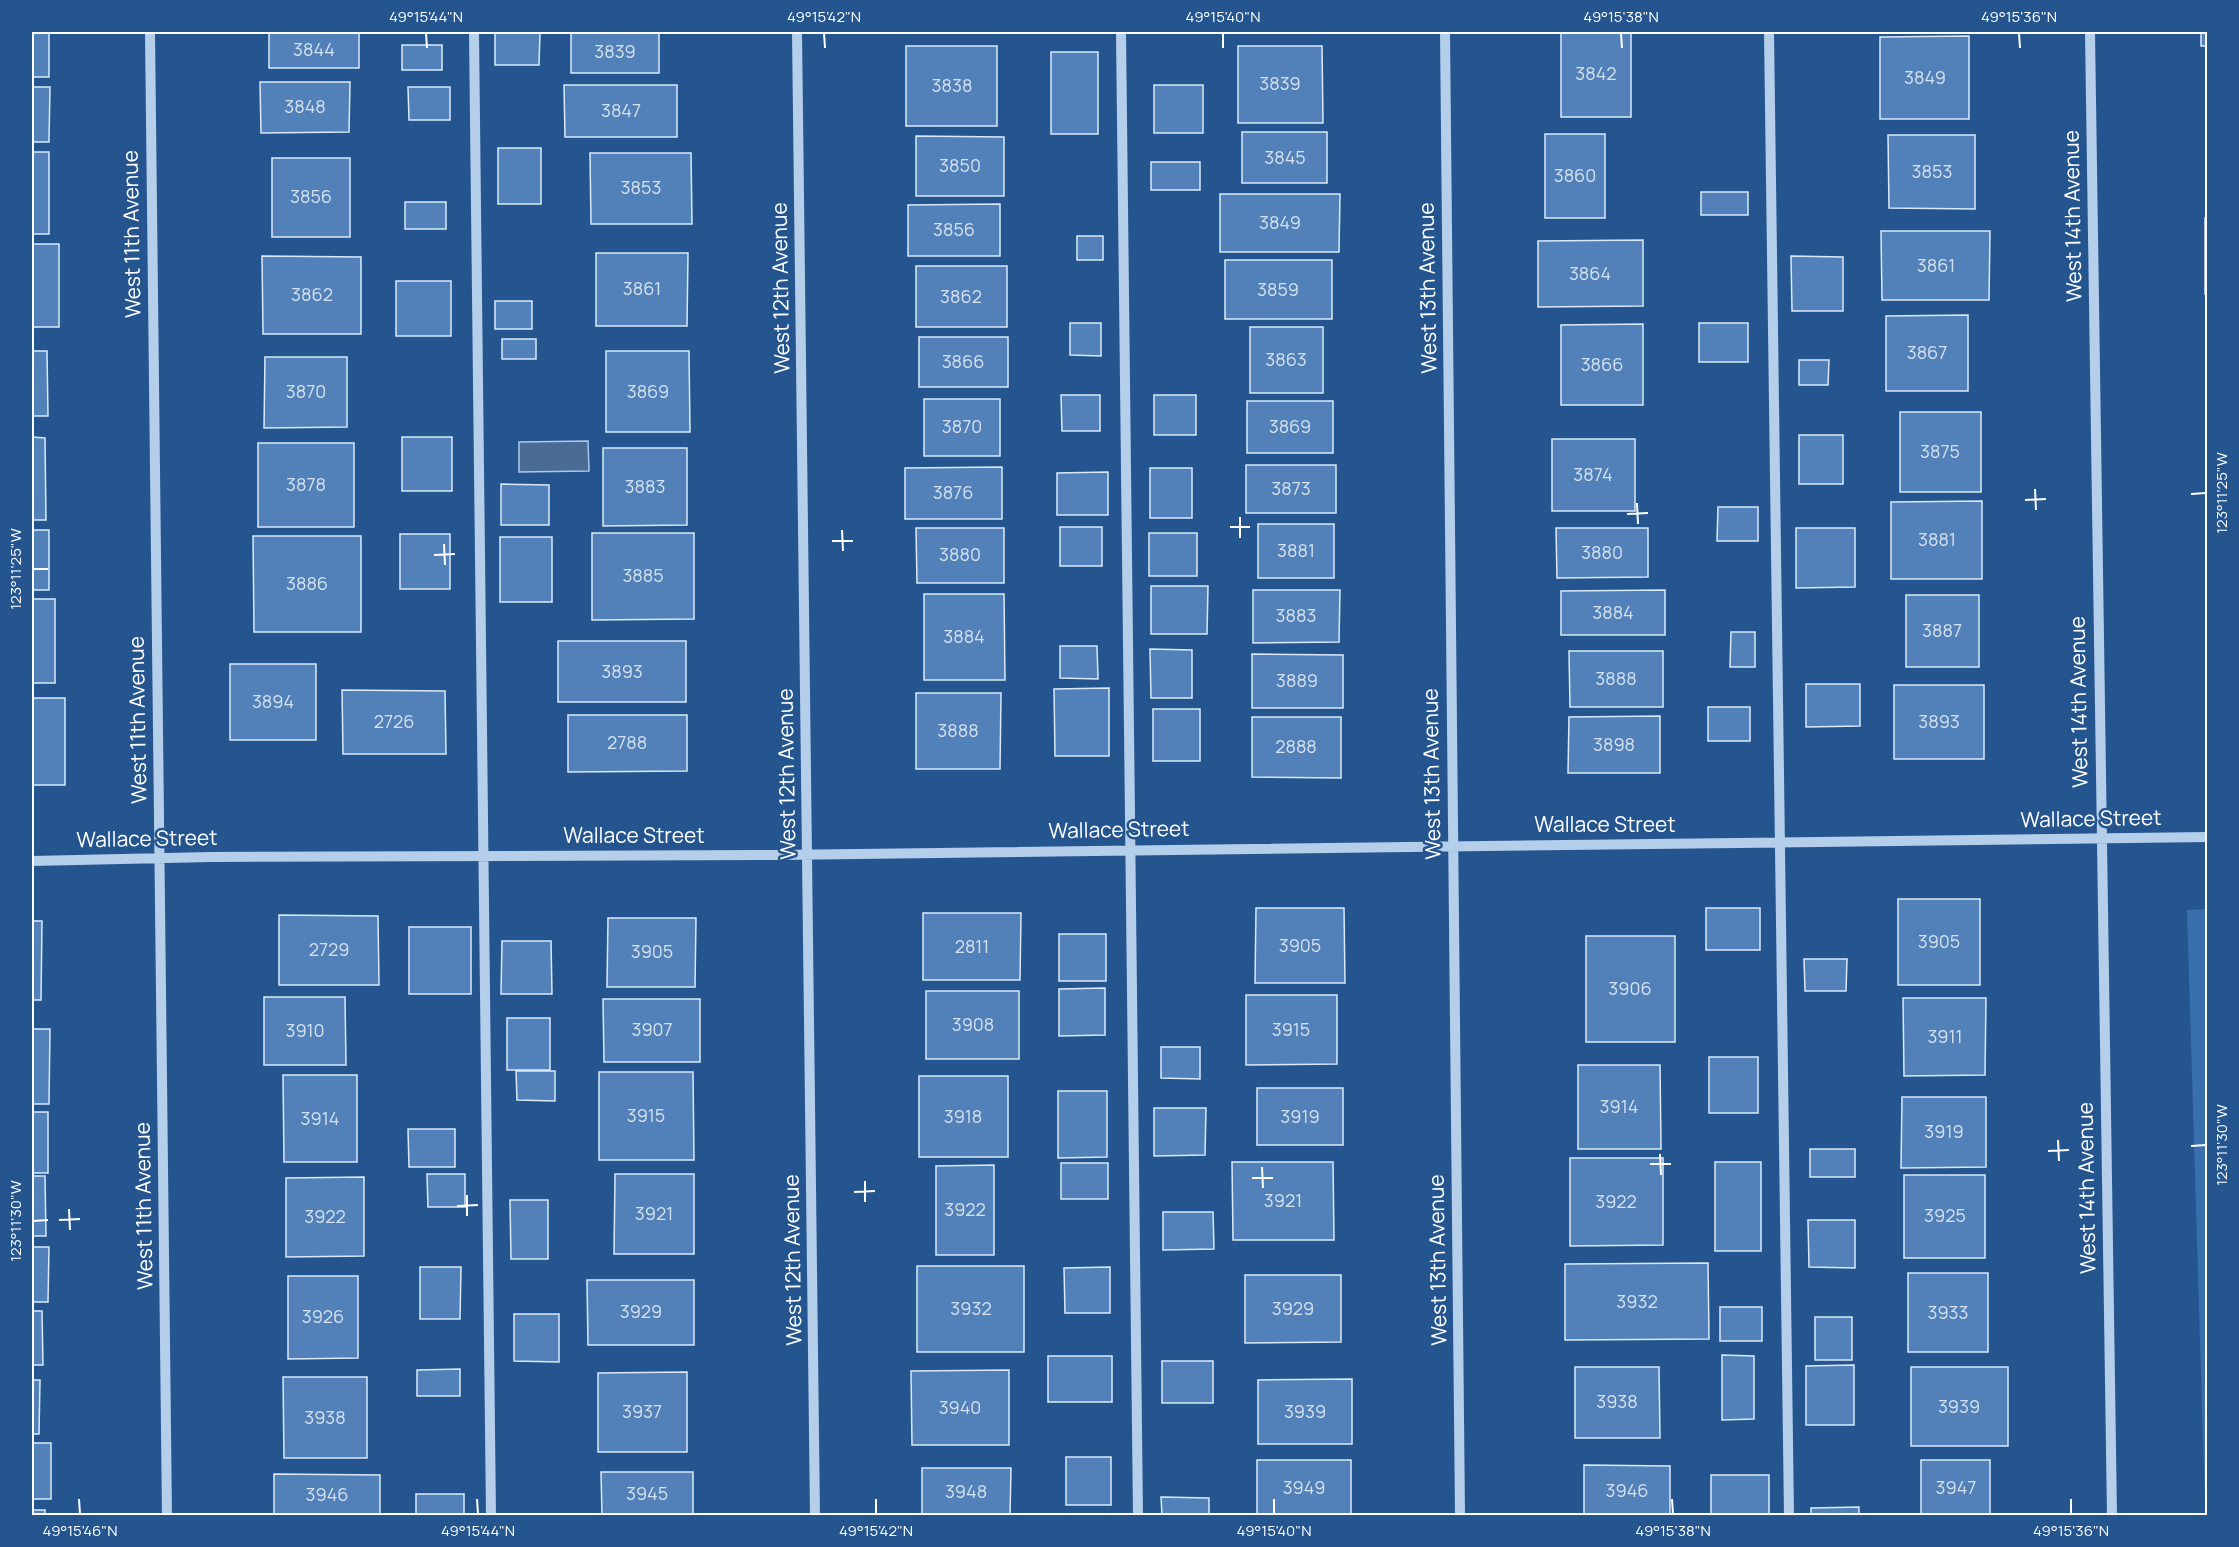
<svg xmlns="http://www.w3.org/2000/svg" width="2239" height="1547" font-family="Manrope,sans-serif">
<rect width="100%" height="100%" fill="#25558f"/>
<!-- green -->
<path fill="#396fac" d="M2207 909 2208 1506H2205L2187 910Z"/>
<!-- water -->
<path fill="#496b94" stroke="#aacaec" stroke-width="1.5" d="M588 441 589 471 519 472V442Z"/>
<!-- building -->
<path fill="#5181b8" stroke="#dae9f9" stroke-width="1.5" d="M32 32H49V77H32Z
M269 32H359V68H269Z
M495 32H540L539 65H495Z
M571 32H659V73H571Z
M1561 32H1631V117H1561Z
M2201 32H2208V46H2201Z
M1969 36V119H1880V37Z
M402 45H442V70H402Z
M906 46H997V126H906Z
M1238 46H1322L1323 123H1238Z
M1051 52H1098V134H1051Z
M260 82H350L349 132 261 133Z
M564 85H677V137H565Z
M1154 85H1203V133H1154Z
M32 87H50L49 142H32Z
M408 87H450V120H409Z
M2206 123H2208V205H2206Z
M1242 132H1327V183H1242Z
M1545 134H1605V218H1545Z
M1888 135H1975V209L1889 208Z
M916 136 1004 137V196H916Z
M498 148H541V204H498Z
M32 152H49V234H32Z
M590 153H691L692 224H591Z
M272 158H350V237H272Z
M1151 162H1200V190H1151Z
M1701 192H1748V215H1701Z
M1220 194H1340L1339 252H1220Z
M405 202H446V229H405Z
M1000 204V256H908V205Z
M2205 218H2208V294H2205Z
M1881 231H1990L1989 300H1882Z
M1077 236H1103V260H1077Z
M1643 240V306L1538 307V241Z
M32 244H59V327H32Z
M596 253H688L687 326H596Z
M262 256 361 257V334H263Z
M1791 256 1843 257V311H1792Z
M1225 260H1332V319H1225Z
M916 266H1007V327H916Z
M396 281H451V336H396Z
M495 301H532V329H495Z
M1968 315V391H1886V316Z
M1070 323H1101V356L1070 355Z
M1699 323H1748V362H1699Z
M1643 324V405H1561V325Z
M1250 327H1323V393H1250Z
M919 337H1008V387H919Z
M502 339H536V359H502Z
M32 351H47L48 416H32Z
M606 351H689L690 432H606Z
M265 357H347V427L264 428Z
M1799 360H1829L1828 385H1799Z
M1061 395H1100V431H1062Z
M1154 395H1196V435H1154Z
M924 399H1000V456H924Z
M1247 401H1333V453H1247Z
M1900 412H1981V492H1900Z
M1799 435H1843V484H1799Z
M32 437 45 438 46 520H32Z
M402 437H452V491H402Z
M1552 439H1635V511H1552Z
M258 443H354V527H258Z
M603 448H687V525L603 526Z
M1246 465H1336V513H1246Z
M1002 467V519H905V468Z
M1150 468H1192V518H1150Z
M1108 472V515H1057V473Z
M501 484 549 485V525H501Z
M1982 501V579H1891V502Z
M1718 507H1758V541H1717Z
M1258 524H1334V578H1258Z
M1060 527H1102V566H1060Z
M916 528H1004V583H917Z
M1556 528H1648V577L1557 578Z
M1796 528H1855V587L1796 588Z
M32 530H49V590H32Z
M592 533H694V619L592 620Z
M1149 533H1197V576H1149Z
M400 534H450V589H400Z
M253 536H361V632H254Z
M500 537H552V602H500Z
M1151 586H1208L1207 634H1151Z
M1253 590H1340L1339 642 1253 643Z
M1665 590V635H1561V591Z
M924 594H1004L1005 680H924Z
M1906 595H1979V667H1906Z
M32 599H55V683H32Z
M1731 632H1755V667H1730Z
M558 641H686V702H558Z
M1060 646H1097L1098 679 1060 678Z
M1150 649 1192 650V698H1151Z
M1569 651H1663V707H1570Z
M1252 654 1343 655V708H1252Z
M230 664H316V740H230Z
M1806 684H1860V726L1806 727Z
M1894 685H1984V759H1894Z
M1109 688V756H1055L1054 689Z
M342 690 445 691 446 754H343Z
M916 693H1001L1000 769H916Z
M32 698H65V785H32Z
M1708 707H1750V741H1708Z
M1153 709H1200V761H1153Z
M568 715H687V771L568 772Z
M1660 716V773H1568L1569 717Z
M1252 717H1341V778L1252 777Z
M1898 899H1980V985H1898Z
M1256 908H1344L1345 983H1255Z
M1706 908H1760V950H1706Z
M923 913H1021L1020 980H923Z
M279 915 378 916 379 985H279Z
M608 918H696L695 987H607Z
M32 921H42L41 1000H32Z
M409 927H471V994H409Z
M1059 934H1106V981H1059Z
M1586 936H1675V1042H1586Z
M502 941H551L552 994H501Z
M1804 959H1847L1846 991H1805Z
M1105 988V1035L1059 1036V989Z
M926 991H1019V1059H926Z
M1246 995H1337V1064L1246 1065Z
M264 997H345L346 1065H264Z
M1903 998H1986L1985 1075 1904 1076Z
M603 999H700V1062H604Z
M507 1018H550V1070H507Z
M32 1029H50L49 1104H32Z
M1161 1047H1200V1079L1161 1078Z
M1709 1057H1758V1113H1709Z
M1578 1065H1660L1661 1149H1578Z
M516 1071H555V1101L517 1100Z
M599 1072H693L694 1160H599Z
M283 1075H357V1162H284Z
M919 1076H1008V1157H919Z
M1257 1088H1343V1145H1257Z
M1058 1091H1107V1157L1058 1158Z
M1902 1097H1986V1167L1901 1168Z
M1154 1108H1206L1205 1155 1154 1156Z
M32 1112H48V1173H32Z
M408 1129H455V1167H409Z
M1810 1149H1855V1177H1810Z
M1570 1158H1663V1245L1570 1246Z
M1232 1162H1333L1334 1240H1233Z
M1715 1162H1761V1251H1715Z
M1061 1163H1108V1199H1061Z
M994 1165V1255H936V1166Z
M427 1174H465V1207H428Z
M615 1174H694V1254H614Z
M1904 1175H1985V1258H1904Z
M32 1176H45L46 1236H32Z
M364 1177V1256L286 1257V1178Z
M510 1200H548V1259H511Z
M1163 1212H1213L1214 1249 1163 1250Z
M1808 1220H1855V1268L1809 1267Z
M32 1247H49L48 1302H32Z
M1708 1263 1709 1339 1565 1340V1264Z
M917 1266H1024V1352H917Z
M420 1267H461L460 1319H420Z
M1110 1267V1313H1065L1064 1268Z
M1908 1273H1988V1352H1908Z
M1245 1275H1341V1342L1245 1343Z
M288 1276H358V1358L288 1359Z
M587 1280H694V1345H588Z
M1720 1307H1762V1341H1720Z
M32 1311H42L43 1365H32Z
M514 1314H559V1362L514 1361Z
M1815 1317H1852V1360H1815Z
M1722 1355 1754 1356V1419L1722 1420Z
M1048 1356H1112V1402H1048Z
M1162 1361H1213V1403H1162Z
M1854 1365V1425H1806V1366Z
M1575 1367H1659L1660 1438H1575Z
M1911 1367H2008V1446H1911Z
M460 1369V1396H417V1370Z
M1009 1370V1445H912L911 1371Z
M687 1372V1452H598V1373Z
M283 1377H367V1458H284Z
M1352 1379V1444H1258V1380Z
M32 1380H40L39 1434H32Z
M32 1443H51V1499H32Z
M1066 1457H1111V1505H1066Z
M1257 1460H1351V1516H1257Z
M1921 1460H1990V1516H1921Z
M1584 1465 1670 1466V1516H1584Z
M922 1468H1011L1010 1516H922Z
M601 1472H693V1516H602Z
M274 1474 380 1475V1516H274Z
M1711 1475H1769V1516H1711Z
M416 1494H464V1516H416Z
M1161 1497 1209 1498V1516H1162Z
M1859 1507V1516H1811V1508Z
M32 1510H45V1516H32Z"/>
<g fill="none" stroke-linecap="round" stroke-linejoin="round">
<!-- minor -->
<path stroke="#b5cfeb" stroke-width="10" d="M150 32 167 1516
M474 32 491 1516
M797 32 815 1516
M1121 32 1138 1516
M1445 32 1460 1516
M1769 32 1789 1516
M2090 32 2112 1516
M32 861 211 857 778 855 2208 837"/>
</g>
<!-- ticks -->
<path fill="none" stroke="#fff" stroke-width="2" d="M426 33 427 48M824 33 825 48M1223 33V48M1621 33 1622 48M2019 33 2020 48M2035 489 2036 510M2191 494 2206 493M2025 500 2046 499M1637 503 1638 524M1627 514 1648 513M1240 517V538M1230 527H1250M842 530 843 551M832 541H853M444 544 445 565M434 555 455 554M33 569H48M2058 1140 2059 1161M2191 1146 2206 1145M2048 1151 2069 1150M1660 1154 1661 1175M1650 1164H1671M1262 1167 1263 1188M1252 1178H1273M865 1181V1202M854 1192 875 1191M467 1195V1216M457 1206 478 1205M69 1209 70 1230M59 1220 80 1219M33 1221 48 1220M79 1499 80 1514M477 1499 478 1514M876 1499V1514M1274 1499V1514M1672 1499 1673 1514M2071 1499V1514"/>
<g text-anchor="middle" stroke-width="5" stroke-linejoin="round" paint-order="stroke">
<!-- number labels -->
<g font-size="18" fill="#d4e0ed">
<text x="314" y="56">3844</text>
<text x="615" y="58">3839</text>
<text x="1596" y="80">3842</text>
<text x="1925" y="84">3849</text>
<text x="1280" y="90">3839</text>
<text x="952" y="92">3838</text>
<text x="305" y="113">3848</text>
<text x="621" y="117">3847</text>
<text x="1285" y="164">3845</text>
<text x="960" y="172">3850</text>
<text x="1932" y="178">3853</text>
<text x="1575" y="182">3860</text>
<text x="641" y="194">3853</text>
<text x="311" y="203">3856</text>
<text x="1280" y="229">3849</text>
<text x="954" y="236">3856</text>
<text x="1936" y="272">3861</text>
<text x="1590" y="280">3864</text>
<text x="642" y="295">3861</text>
<text x="1278" y="296">3859</text>
<text x="312" y="301">3862</text>
<text x="961" y="303">3862</text>
<text x="1927" y="359">3867</text>
<text x="1286" y="366">3863</text>
<text x="963" y="368">3866</text>
<text x="1602" y="371">3866</text>
<text x="306" y="398">3870</text>
<text x="648" y="398">3869</text>
<text x="962" y="433">3870</text>
<text x="1290" y="433">3869</text>
<text x="1940" y="458">3875</text>
<text x="1593" y="481">3874</text>
<text x="306" y="491">3878</text>
<text x="645" y="493">3883</text>
<text x="1291" y="495">3873</text>
<text x="953" y="499">3876</text>
<text x="1937" y="546">3881</text>
<text x="1296" y="557">3881</text>
<text x="1602" y="559">3880</text>
<text x="960" y="561">3880</text>
<text x="643" y="582">3885</text>
<text x="307" y="590">3886</text>
<text x="1613" y="619">3884</text>
<text x="1296" y="622">3883</text>
<text x="1942" y="637">3887</text>
<text x="964" y="643">3884</text>
<text x="622" y="678">3893</text>
<text x="1616" y="685">3888</text>
<text x="1297" y="687">3889</text>
<text x="273" y="708">3894</text>
<text x="394" y="728">2726</text>
<text x="1939" y="728">3893</text>
<text x="958" y="737">3888</text>
<text x="627" y="749">2788</text>
<text x="1614" y="751">3898</text>
<text x="1296" y="753">2888</text>
<text x="1939" y="948">3905</text>
<text x="1300" y="952">3905</text>
<text x="972" y="953">2811</text>
<text x="329" y="956">2729</text>
<text x="652" y="958">3905</text>
<text x="1630" y="995">3906</text>
<text x="973" y="1031">3908</text>
<text x="652" y="1036">3907</text>
<text x="1291" y="1036">3915</text>
<text x="305" y="1037">3910</text>
<text x="1945" y="1043">3911</text>
<text x="1619" y="1113">3914</text>
<text x="646" y="1122">3915</text>
<text x="963" y="1123">3918</text>
<text x="1300" y="1123">3919</text>
<text x="320" y="1125">3914</text>
<text x="1944" y="1138">3919</text>
<text x="1283" y="1207">3921</text>
<text x="1616" y="1208">3922</text>
<text x="965" y="1216">3922</text>
<text x="654" y="1220">3921</text>
<text x="1945" y="1222">3925</text>
<text x="325" y="1223">3922</text>
<text x="1637" y="1308">3932</text>
<text x="971" y="1315">3932</text>
<text x="1293" y="1315">3929</text>
<text x="641" y="1318">3929</text>
<text x="1948" y="1319">3933</text>
<text x="323" y="1323">3926</text>
<text x="1617" y="1408">3938</text>
<text x="1959" y="1413">3939</text>
<text x="960" y="1414">3940</text>
<text x="642" y="1418">3937</text>
<text x="1305" y="1418">3939</text>
<text x="325" y="1424">3938</text>
<text x="1304" y="1494">3949</text>
<text x="1956" y="1494">3947</text>
<text x="1627" y="1497">3946</text>
<text x="966" y="1498">3948</text>
<text x="647" y="1500">3945</text>
<text x="327" y="1501">3946</text>
</g>
<!-- street labels -->
<g font-size="21" fill="#fff" stroke="#25558f">
<text transform="translate(2073 216) rotate(-91)" y="7">West 14th Avenue</text>
<text transform="translate(132 234) rotate(-91)" y="7">West 11th Avenue</text>
<text transform="translate(781 288) rotate(-91)" y="7">West 12th Avenue</text>
<text transform="translate(1428 288) rotate(-91)" y="7">West 13th Avenue</text>
<text transform="translate(2079 702) rotate(-91)" y="7">West 14th Avenue</text>
<text transform="translate(138 720) rotate(-91)" y="7">West 11th Avenue</text>
<text transform="translate(787 774) rotate(-91)" y="7">West 12th Avenue</text>
<text transform="translate(1432 774) rotate(-91)" y="7">West 13th Avenue</text>
<text transform="translate(2091 819) rotate(-1)" y="7">Wallace Street</text>
<text x="1605" y="832">Wallace Street</text>
<text transform="translate(1119 830) rotate(-1)" y="7">Wallace Street</text>
<text x="634" y="843">Wallace Street</text>
<text transform="translate(147 839) rotate(-1)" y="7">Wallace Street</text>
<text transform="translate(2087 1188) rotate(-91)" y="7">West 14th Avenue</text>
<text transform="translate(144 1206) rotate(-91)" y="7">West 11th Avenue</text>
<text transform="translate(793 1260) rotate(-91)" y="7">West 12th Avenue</text>
<text transform="translate(1438 1260) rotate(-91)" y="7">West 13th Avenue</text>
</g>
</g>
<!-- border -->
<rect width="2239" height="1547" fill="none" stroke="#25558f" stroke-width="66"/>
<rect x="33" y="33" width="2173" height="1481" fill="none" stroke="#fff" stroke-width="2"/>
<g font-size="15" text-anchor="middle" fill="#fff">
<text x="426" y="22">49°15'44"N</text>
<text x="824" y="22">49°15'42"N</text>
<text x="1223" y="22">49°15'40"N</text>
<text x="1621" y="22">49°15'38"N</text>
<text x="2019" y="22">49°15'36"N</text>
<text transform="translate(2222 493) rotate(-90)" y="5">123°11'25"W</text>
<text transform="translate(16 569) rotate(-90)" y="5">123°11'25"W</text>
<text transform="translate(2222 1145) rotate(-90)" y="5">123°11'30"W</text>
<text transform="translate(16 1221) rotate(-90)" y="5">123°11'30"W</text>
<text x="80" y="1536">49°15'46"N</text>
<text x="478" y="1536">49°15'44"N</text>
<text x="876" y="1536">49°15'42"N</text>
<text x="1274" y="1536">49°15'40"N</text>
<text x="1673" y="1536">49°15'38"N</text>
<text x="2071" y="1536">49°15'36"N</text>
</g>
</svg>
